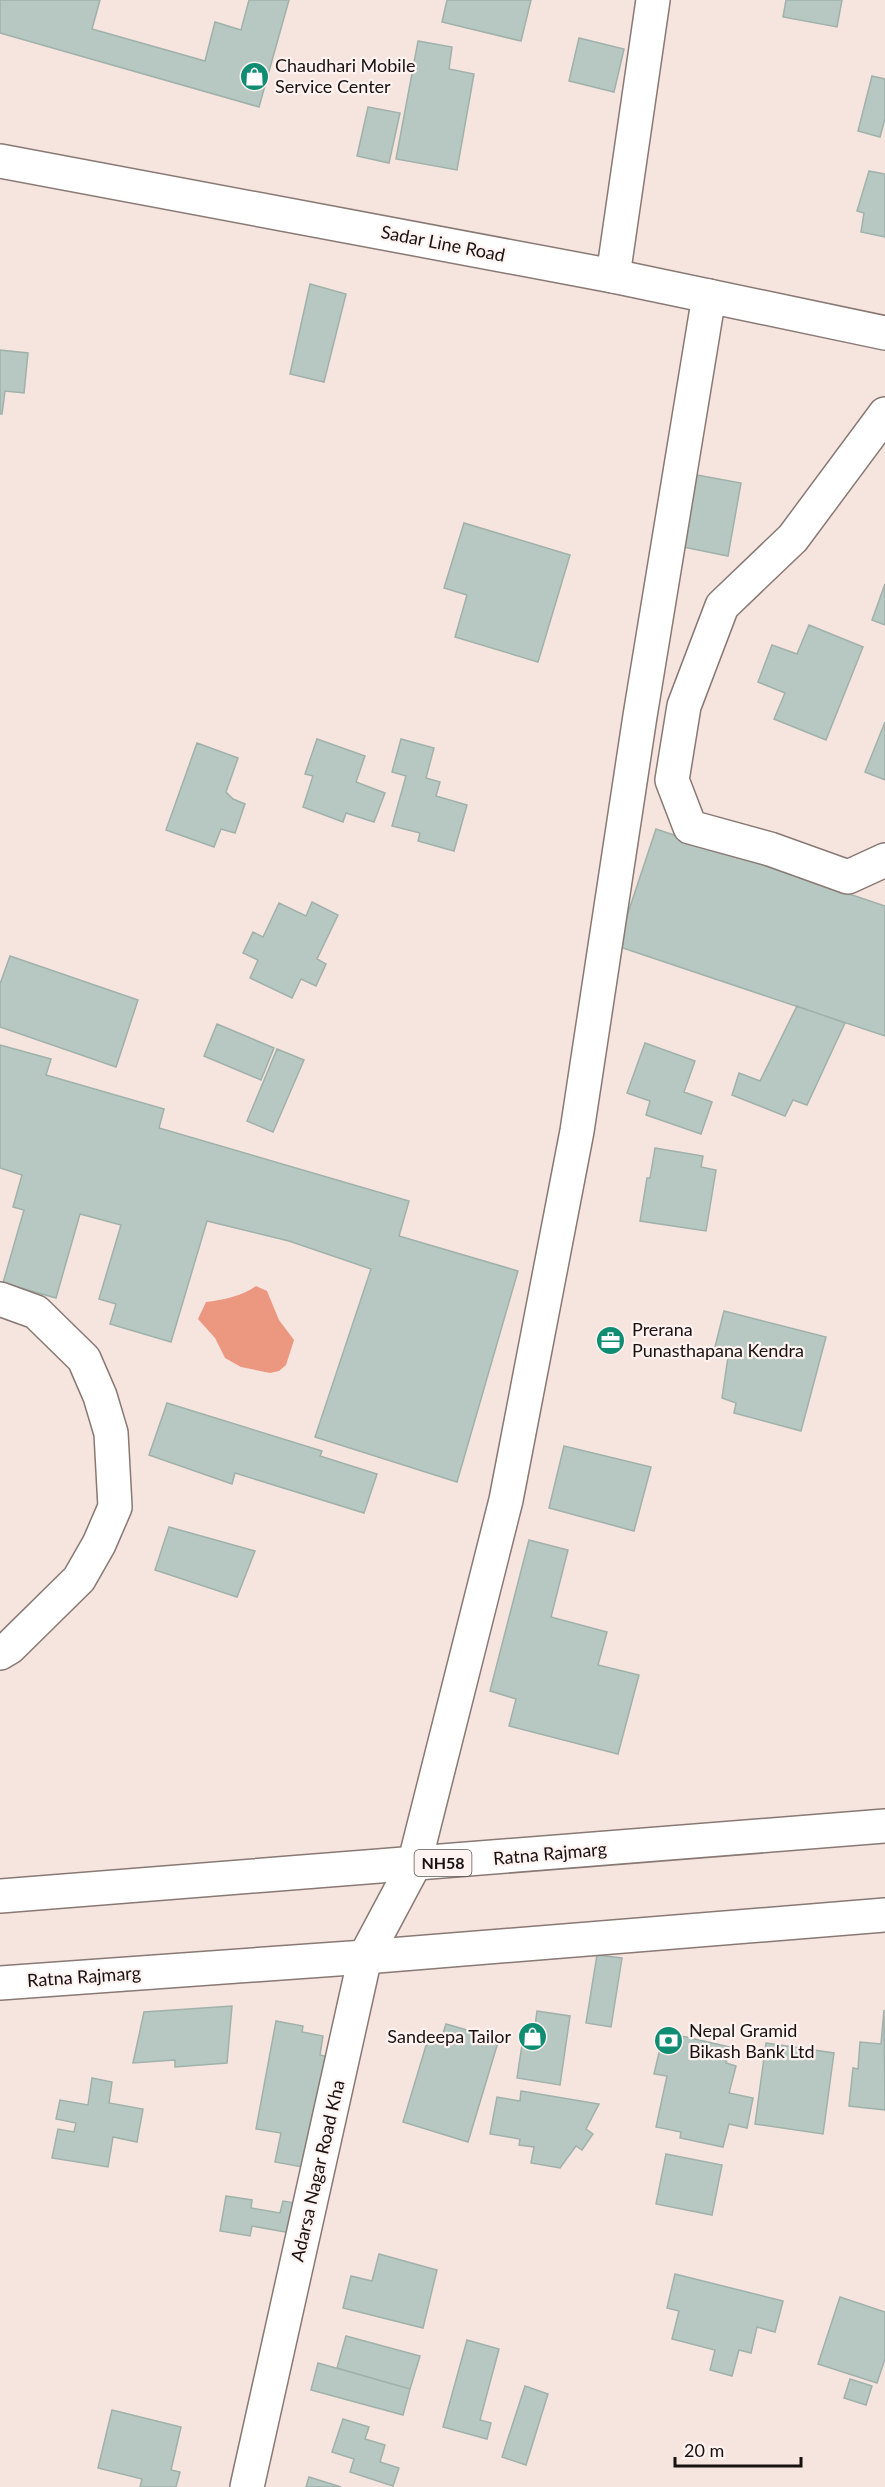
<svg xmlns="http://www.w3.org/2000/svg" width="885" height="2487" font-family="Lato,sans-serif">
<rect width="100%" height="100%" fill="#f6e4df"/>
<!-- water -->
<path fill="#ec9881" d="M256 1286 267 1291 279 1320 294 1340 286 1365 279 1371 270 1373 241 1367 225 1358 215 1338 198 1319 206 1302C223 1300 242 1296 256 1286Z"/>
<!-- building -->
<path fill="#b7c8c2" stroke="#a0b1ab" stroke-width="1.5" d="M0 0H100L92 29 205 61 215 22 241 30 249 0H289L259 107 0 33Z
M447 0H531L521 41 442 22Z
M786 0H842L837 27 783 17Z
M579 38 624 49 614 92 569 81Z
M418 41 452 47 449 69 474 74 457 170 396 159Z
M872 76 885 79V119L880 137 858 131Z
M368 107 400 113 389 163 357 156Z
M869 171 885 174V237L861 232 864 213 857 211Z
M310 284 346 294 324 382 290 374Z
M0 350 28 353 24 393 5 391 2 414H0Z
M697 475 741 483 728 556 683 547Z
M464 523 570 555 538 662 455 637 467 595 444 588Z
M885 584V625L872 620Z
M809 625 863 647 826 740 774 719 785 693 758 682 772 645 797 654Z
M885 722V780L865 772Z
M317 739 365 756 356 782 385 793 374 822 346 813 343 822 303 807 313 776 305 774Z
M401 739 434 748 426 778 440 782 436 796 467 805 454 851 418 841 420 833 392 826 406 776 392 772Z
M197 743 238 758 226 792 233 799 245 804 235 833 221 829 214 847 166 830Z
M656 829 885 906V1036L617 946Z
M312 902 338 915 317 959 326 964 316 986 301 979 292 998 250 978 258 960 243 953 253 932 263 937 279 903 306 916Z
M10 956 138 1000 116 1067 0 1027V984Z
M797 1006 845 1023 807 1105 793 1100 785 1116 732 1095 739 1073 760 1081Z
M217 1024 274 1048 261 1080 204 1056Z
M645 1043 695 1061 684 1092 712 1102 701 1134 646 1115 650 1101 627 1093Z
M0 1045 51 1059 46 1075 164 1109 159 1128 409 1201 399 1236 518 1271 457 1482 315 1437 371 1269 289 1241 207 1221 171 1342 110 1324 116 1304 99 1299 121 1225 80 1214 56 1298 3 1283 24 1210 13 1207 22 1175 0 1168Z
M277 1049 304 1060 273 1132 247 1121Z
M655 1148 703 1156 701 1167 716 1170 706 1231 640 1221 647 1178H650Z
M724 1311 826 1337 801 1431 734 1413 736 1403 722 1398 729 1350 715 1347Z
M167 1403 322 1451 320 1456 377 1474 364 1513 235 1473 232 1484 149 1455Z
M564 1446 651 1467 634 1531 549 1508Z
M169 1527 255 1551 237 1597 155 1570Z
M529 1540 568 1550 551 1617 607 1632 598 1665 639 1675 618 1754 509 1726 516 1699 490 1691Z
M597 1955 622 1958 611 2027 586 2023Z
M232 2006 227 2063 175 2067V2060L133 2063 144 2012Z
M884 2010 885 2110 849 2106 853 2068 858 2069 860 2042 881 2044Z
M537 2011 570 2016 560 2085 517 2078 525 2025 535 2026Z
M276 2021 303 2026 302 2032 323 2036 320 2055 333 2058 313 2169 275 2162 281 2133 256 2129Z
M446 2024 499 2039 468 2142 403 2122 428 2039 440 2043Z
M664 2032 730 2047 726 2063 736 2066 729 2093 753 2098 747 2128 729 2124 723 2147 680 2138 681 2132 656 2127 667 2076 654 2074Z
M766 2043 834 2053 823 2134 755 2124Z
M92 2078 112 2082 109 2103 143 2109 137 2142 113 2137 108 2167 52 2158 58 2129 74 2132 76 2123 56 2119 60 2100 88 2105Z
M521 2091 599 2104 586 2129 593 2134 582 2150 576 2146 560 2168 531 2163 534 2147 519 2145 520 2139 490 2134 497 2097 520 2101Z
M666 2154 722 2165 712 2215 656 2204Z
M226 2196 252 2200 251 2208 280 2213 283 2201 302 2204 296 2234 252 2226 250 2236 220 2231Z
M379 2254 437 2270 423 2328 343 2308 351 2276 372 2281Z
M675 2274 783 2301 775 2332 757 2327 751 2353 739 2350 732 2376 710 2370 715 2350 672 2339 679 2311 667 2308Z
M840 2297 885 2312V2359L877 2383 818 2364Z
M346 2336 420 2356 410 2389 337 2368Z
M467 2340 499 2349 480 2420 491 2423 487 2439 443 2427Z
M318 2363 410 2389 403 2415 311 2390Z
M850 2379 872 2386 866 2405 844 2398Z
M525 2386 548 2394 526 2465 502 2457Z
M112 2410 181 2427 171 2470 180 2472 176 2487H140L142 2479 98 2468Z
M343 2419 369 2427 365 2439 385 2445 380 2462 399 2468 393 2486 350 2472 354 2459 332 2452Z
M309 2477 341 2487H306Z"/>
<g fill="none" stroke-linecap="round" stroke-linejoin="round">
<defs>
<path id="minor" d="M613 276 653 0
M885 414 793 538 722 606 684 706 672 780 690 827 770 849 848 877 885 860
M0 1299 36 1312 84 1359 100 1396 111 1433 115 1507 99 1544 79 1579 10 1647 0 1653
M247 2487 365 1957 414 1865 506 1500 577 1131 640 716 709 296"/>
<path id="major" d="M0 161 613 276 885 333"/>
<path id="highway" d="M0 1896 885 1826
M0 1983 365 1957 885 1915"/>
</defs>
<!-- minor casing -->
<use href="#minor" stroke="#887974" stroke-width="36"/>
<!-- major casing -->
<use href="#major" stroke="#887974" stroke-width="36"/>
<!-- highway casing -->
<use href="#highway" stroke="#887974" stroke-width="36"/>
<!-- minor -->
<use href="#minor" stroke="#fff" stroke-width="33"/>
<!-- major -->
<use href="#major" stroke="#fff" stroke-width="33"/>
<!-- highway -->
<use href="#highway" stroke="#fff" stroke-width="33"/>
</g>
<!-- icons -->
<defs>
<symbol id="shop-disc" viewBox="-11 -11 22 22"><circle r="9.5" fill="#0f8d72" stroke="#fef3f0"/><path d="M-5-2.5h2.3a2.7 3.5 0 0 1 5.4 0H5L5.5 6h-11ZM-1.5-2.5h3a1.5 2.3 0 0 0-3 0Z" fill="#fff"/></symbol>
<symbol id="office-disc" viewBox="-11 -11 22 22"><circle r="9.5" fill="#0f8d72" stroke="#fef3f0"/><path d="M-6-3h4V-5.5h4V-3h4V5H-6ZM-1-4.5V-3h2v-1.5ZM-6 0V1H6V0Z" fill="#fff"/></symbol>
<symbol id="bank-disc" viewBox="-11 -11 22 22"><circle r="9.5" fill="#0f8d72" stroke="#fef3f0"/><path d="M-6-4H6V4H-6ZM0-2.3a2.3 2.3 0 1 0 0 4.6a2.3 2.3 0 1 0 0-4.6Z" fill="#fff"/></symbol>
</defs>
<g fill-rule="evenodd">
<use href="#shop-disc" x="238" y="60" width="33" height="33"/>
<use href="#office-disc" x="594" y="1324" width="33" height="33"/>
<use href="#shop-disc" x="516" y="2020" width="33" height="33"/>
<use href="#bank-disc" x="652" y="2024" width="33" height="33"/>
</g>
<g text-anchor="middle" stroke-width="4.5" stroke-linejoin="round" paint-order="stroke">
<!-- shield labels -->
<rect fill="#fef3f0" stroke="#5d5653" stroke-width="1.5" x="414.5" y="1850" width="57" height="26" rx="4.5"/>
<g font-size="16" font-weight="bold" fill="#181210">
<text x="443" y="1869">NH58</text>
</g>
<!-- poi labels -->
<g font-size="18" fill="#181210" stroke="#fef3f0" text-anchor="start">
<text x="275" y="72">Chaudhari Mobile<tspan x="275" dy="21">Service Center</tspan></text>
<text x="632" y="1336">Prerana<tspan x="632" dy="21">Punasthapana Kendra</tspan></text>
<text x="689" y="2037">Nepal Gramid<tspan x="689" dy="21">Bikash Bank Ltd</tspan></text>
<text x="511" y="2043" text-anchor="end">Sandeepa Tailor</text>
</g>
<!-- street labels -->
<g font-size="18" fill="#181210" stroke="#fef3f0">
<text transform="translate(443 244) rotate(11)" y="6">Sadar Line Road</text>
<text transform="translate(550 1854) rotate(-5)" y="6">Ratna Rajmarg</text>
<text transform="translate(84 1977) rotate(-4)" y="6">Ratna Rajmarg</text>
<text transform="translate(318 2171) rotate(-77)" y="6">Adarsa Nagar Road Kha</text>
</g>
</g>
<!-- scale -->
<path d="M675 2457v9h126v-9" fill="none" stroke="#181210" stroke-width="3"/>
<text x="684" y="2457" font-size="18" fill="#181210" stroke="#fef3f0" stroke-width="4.5" paint-order="stroke">20 m</text>
</svg>
